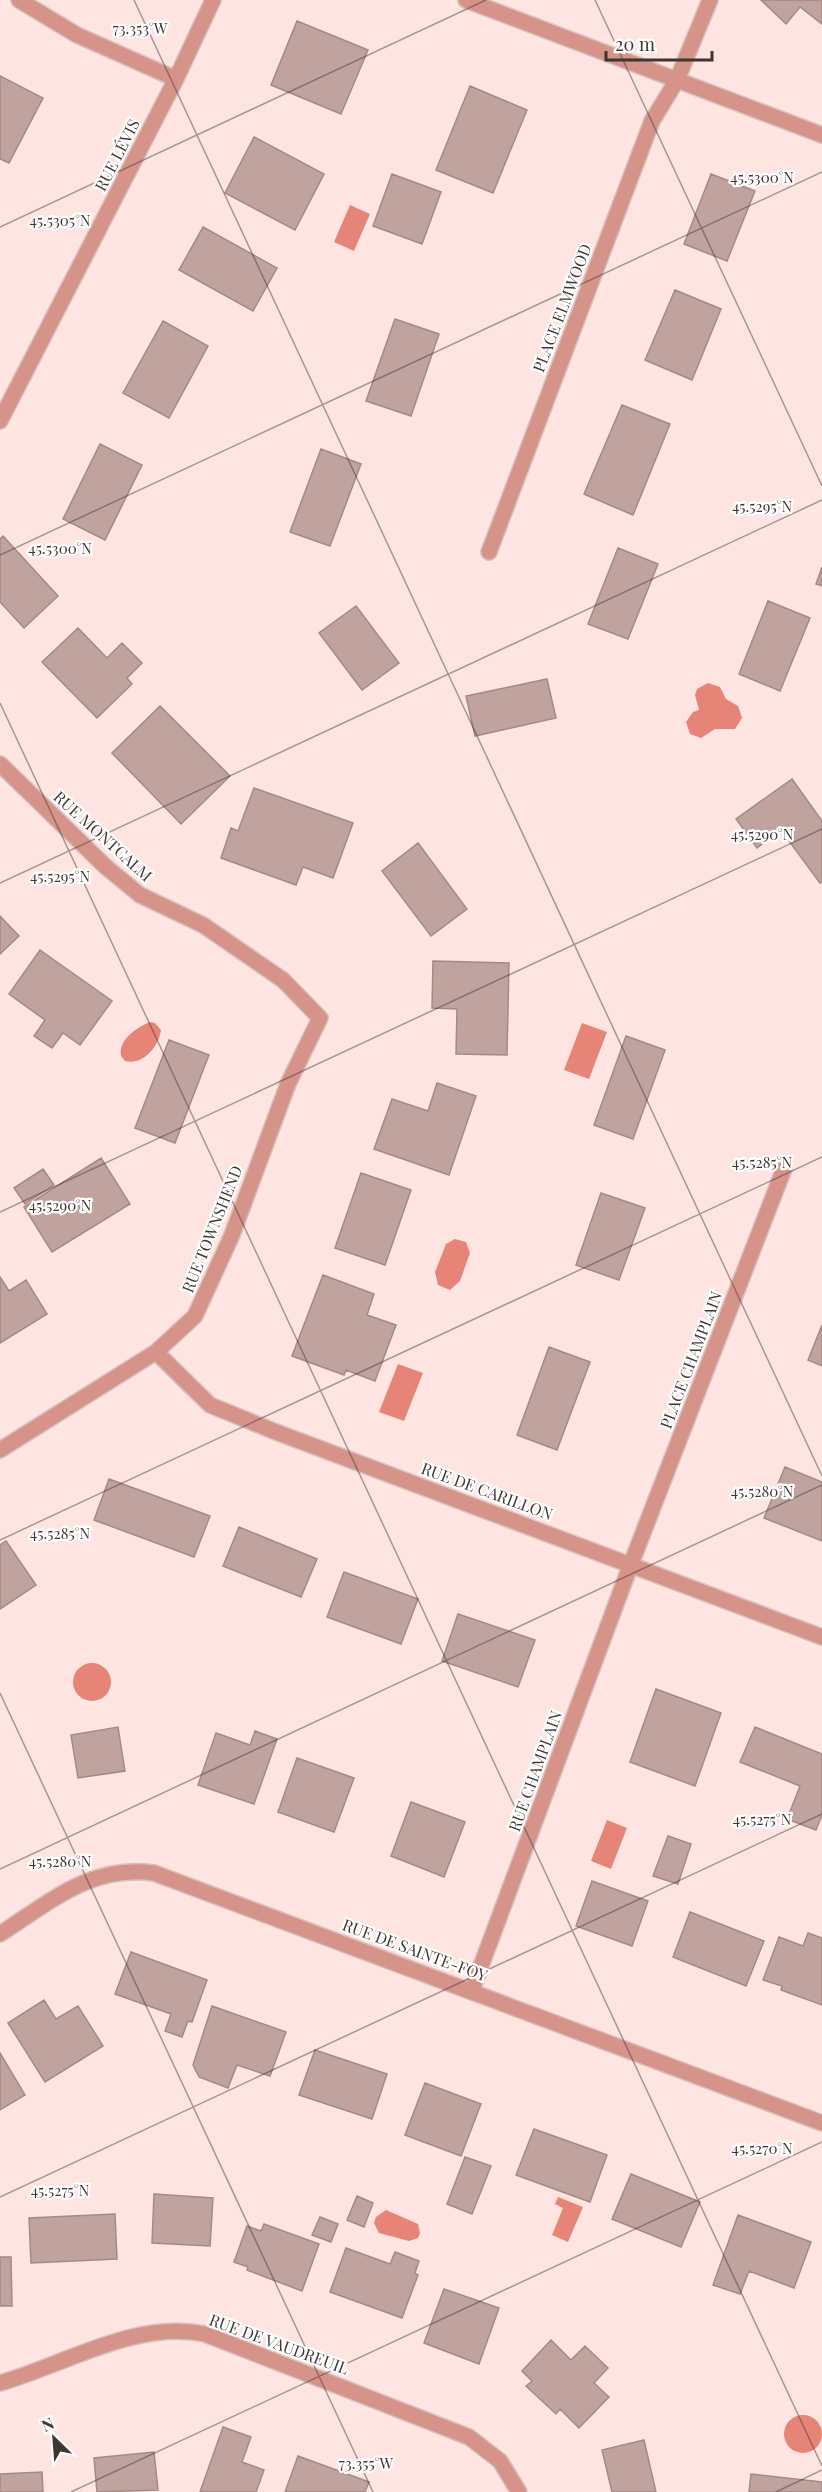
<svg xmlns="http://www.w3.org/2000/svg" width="822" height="2492" font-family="'Playfair Display',serif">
<rect width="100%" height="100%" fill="#fee5e1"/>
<!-- water -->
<path fill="#e78478" d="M350 205 370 214 354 251 334 242Z
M708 683 720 687 726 699 738 706 742 718 735 729H715L701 738 690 734 686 722 693 712 699 710 695 695 697 689Z
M150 1022 155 1023 161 1030C159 1047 142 1066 125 1061L121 1056C118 1040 136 1028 150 1022Z
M582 1023 607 1032 589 1079 564 1070Z
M455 1239 466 1242 470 1253 460 1281 450 1290 438 1285 435 1272 446 1244Z
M398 1364 423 1373 404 1421 379 1412Z
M73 1682a19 19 0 1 1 38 0a19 19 0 1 1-38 0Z
M607 1820 627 1828 611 1869 591 1861Z
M558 2197 583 2207 568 2242 552 2235 563 2208 555 2204Z
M386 2210 418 2224 420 2233 418 2238 409 2241 379 2233 374 2223 376 2217Z
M784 2434a19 19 0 1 1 38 0a19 19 0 1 1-38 0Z"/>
<!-- building -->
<path fill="#c0a39f" stroke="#a58985" stroke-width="1.5" d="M761 0H822V24L800 7 786 24Z
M297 21 368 50 341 114 271 85Z
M0 76 43 98 9 163 0 159Z
M470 86 527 110 493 193 436 170Z
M254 137 324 174 295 230 225 193Z
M392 174 441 192 422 244 373 226Z
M711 174 755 191 727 261 684 244Z
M203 227 277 268 253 311 179 270Z
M675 290 721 309 692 380 645 360Z
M395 319 439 334 411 416 366 401Z
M163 321 208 346 169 418 123 393Z
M622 405 670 424 633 515 584 494Z
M100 444 142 465 105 540 63 519Z
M321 449 361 464 330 546 290 532Z
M3 536 58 596 24 628 0 602V539Z
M618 548 658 564 628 639 588 624Z
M822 567V586L816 584Z
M768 601 810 618 780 691 739 674Z
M356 606 399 663 362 690 319 633Z
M78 628 107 658 122 643 142 663 127 678 132 684 97 718 42 662Z
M547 679 556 718 475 736 466 696Z
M160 706 230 776 181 824 112 753Z
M792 779 822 821V882L820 883 781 830 757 848 736 819Z
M254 788 353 823 333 878 303 867 296 885 221 858 231 828 238 831Z
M418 843 467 909 431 936 382 871Z
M0 916 19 936 0 954Z
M40 950 112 1001 80 1045 63 1033 52 1048 34 1036 45 1020 9 994Z
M433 961 509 963 507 1055 456 1054 457 1009 432 1008Z
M626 1036 665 1050 633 1139 594 1125Z
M169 1040 209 1055 175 1143 135 1128Z
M437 1083 476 1096 449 1175 374 1149 392 1099 428 1111Z
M101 1158 130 1204 52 1252 24 1207Z
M43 1169 54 1185 25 1204 14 1188Z
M361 1173 411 1190 385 1265 335 1248Z
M601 1193 645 1208 619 1280 576 1265Z
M323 1275 374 1294 367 1315 396 1325 375 1381 346 1370 344 1375 292 1356Z
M0 1277 9 1291 26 1280 47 1314 0 1343Z
M822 1325V1366L808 1360Z
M549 1347 590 1362 557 1450 517 1435Z
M785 1467 822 1482V1541L764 1518Z
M109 1479 210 1516 194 1557 94 1520Z
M239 1527 317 1559 301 1597 223 1566Z
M6 1541 36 1585 0 1609V1545Z
M344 1572 418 1599 401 1644 327 1617Z
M458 1614 535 1640 518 1687 442 1661Z
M656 1689 721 1713 695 1786 630 1762Z
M118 1727 125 1771 78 1778 71 1735Z
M755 1727 822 1754V1815L816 1830 787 1819 800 1786 740 1762Z
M255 1731 277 1739 254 1804 198 1785 216 1733 250 1745Z
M297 1758 354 1778 334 1832 278 1812Z
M411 1802 465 1822 444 1877 391 1856Z
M668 1836 691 1844 678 1884 653 1876Z
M592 1881 648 1901 632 1946 576 1926Z
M690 1912 764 1941 746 1986 673 1957Z
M808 1933 822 1938V2005L781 1990 782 1986 763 1980 779 1937 803 1946Z
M131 1952 207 1980 192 2022 188 2021 182 2037 165 2031 171 2014 115 1994Z
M44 2000 56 2019 78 2006 103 2046 45 2082 8 2023Z
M212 2006 286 2032 270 2076 237 2065 228 2088 199 2077 193 2065Z
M315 2050 387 2074 372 2119 299 2095Z
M0 2053 25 2095 0 2110Z
M425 2083 481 2104 461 2156 405 2135Z
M534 2129 607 2155 590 2202 516 2175Z
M465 2157 491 2166 472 2214 447 2204Z
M631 2174 700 2202 681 2247 612 2219Z
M154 2194 213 2198 210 2246 152 2243Z
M357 2196 373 2203 364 2227 347 2220Z
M115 2214 117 2259 31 2263 29 2218Z
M738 2215 811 2242 794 2288 749 2271 740 2294 713 2285Z
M320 2217 338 2224 331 2242 312 2235Z
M264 2224 319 2244 302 2291 247 2270 248 2267 234 2262 247 2226 261 2231Z
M346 2248 390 2264 395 2252 419 2261 415 2273 418 2275 402 2318 330 2292Z
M0 2257H11L12 2306H0Z
M444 2289 499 2308 479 2364 424 2343Z
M551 2340 571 2360 585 2346 608 2368 594 2383 609 2397 579 2428 560 2409 556 2414 526 2386 532 2381 522 2371Z
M223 2427 251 2437 242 2462 264 2470 256 2492H200Z
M644 2440 656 2492H612L602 2450Z
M154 2452 158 2490 97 2492 94 2458Z
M298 2456 369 2482 365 2492H285Z
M42 2472 43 2492H0V2474Z
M751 2474 822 2482V2492H749Z"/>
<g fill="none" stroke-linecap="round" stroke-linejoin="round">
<defs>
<path id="street" d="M19 0 77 35 176 79
M466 0 822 135
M0 421 176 79 213 0
M489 552 652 121 677 80 710 0
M0 764 106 867 140 895 203 925 283 980 320 1018 288 1084 232 1235 195 1316 156 1352 0 1450
M156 1352 210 1405 276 1432 822 1637
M0 1934C50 1902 92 1864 154 1873L822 2123
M472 1990 631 1564 784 1169
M0 2383C67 2364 134 2320 205 2334L469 2437 500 2461 519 2492"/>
</defs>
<!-- street casing -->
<use href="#street" stroke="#d8c2be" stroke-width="18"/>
<!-- street -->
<use href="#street" stroke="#d6938a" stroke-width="15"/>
</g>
<!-- ticks -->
<path fill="none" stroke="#413533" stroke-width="1.5" stroke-opacity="0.45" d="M134 0 822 1476M595 0 822 486M0 227 486 0M0 555 822 172M0 703 822 2466M0 883 822 500M0 1212 822 829M0 1540 822 1157M0 1693 373 2492M0 1869 822 1485M0 2197 822 1814M71 2492 822 2142M776 2492 822 2470"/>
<g text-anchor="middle" stroke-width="4.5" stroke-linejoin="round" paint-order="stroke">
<!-- street labels -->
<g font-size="16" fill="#413533" stroke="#fff">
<text transform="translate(117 155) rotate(-63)" y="6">RUE LÉVIS</text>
<text transform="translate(562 308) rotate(-69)" y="6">PLACE ELMWOOD</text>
<text transform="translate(103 836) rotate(42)" y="6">RUE MONTCALM</text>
<text transform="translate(212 1229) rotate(-68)" y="6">RUE TOWNSHEND</text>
<text transform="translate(691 1360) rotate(-69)" y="6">PLACE CHAMPLAIN</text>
<text transform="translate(487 1491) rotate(20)" y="6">RUE DE CARILLON</text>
<text transform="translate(535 1771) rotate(-70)" y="6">RUE CHAMPLAIN</text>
<text transform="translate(415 1950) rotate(20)" y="6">RUE DE SAINTE-FOY</text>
<text transform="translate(279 2344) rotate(20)" y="6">RUE DE VAUDREUIL</text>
</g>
</g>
<g font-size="15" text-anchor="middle" fill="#413533" stroke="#fff" stroke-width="4.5" stroke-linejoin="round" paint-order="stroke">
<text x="140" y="34">73.353°W</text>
<text x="762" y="183">45.5300°N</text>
<text x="60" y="226">45.5305°N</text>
<text x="762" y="512">45.5295°N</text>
<text x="60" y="554">45.5300°N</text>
<text x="762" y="840">45.5290°N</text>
<text x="60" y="882">45.5295°N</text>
<text x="762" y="1168">45.5285°N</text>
<text x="60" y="1211">45.5290°N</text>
<text x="762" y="1497">45.5280°N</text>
<text x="60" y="1539">45.5285°N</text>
<text x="762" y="1825">45.5275°N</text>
<text x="60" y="1867">45.5280°N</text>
<text x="762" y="2154">45.5270°N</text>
<text x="60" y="2196">45.5275°N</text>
<text x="366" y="2469">73.355°W</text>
</g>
<!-- north arrow -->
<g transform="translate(54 2438) rotate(335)" stroke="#ffffff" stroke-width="4.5" paint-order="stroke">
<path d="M0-4.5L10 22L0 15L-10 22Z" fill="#413533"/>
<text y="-9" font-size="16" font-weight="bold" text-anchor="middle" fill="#413533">N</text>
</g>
<!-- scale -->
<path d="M606 51v9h106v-9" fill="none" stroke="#413533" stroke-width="3"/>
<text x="615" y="51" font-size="18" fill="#413533" stroke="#ffffff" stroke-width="4.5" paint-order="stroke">20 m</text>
</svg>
